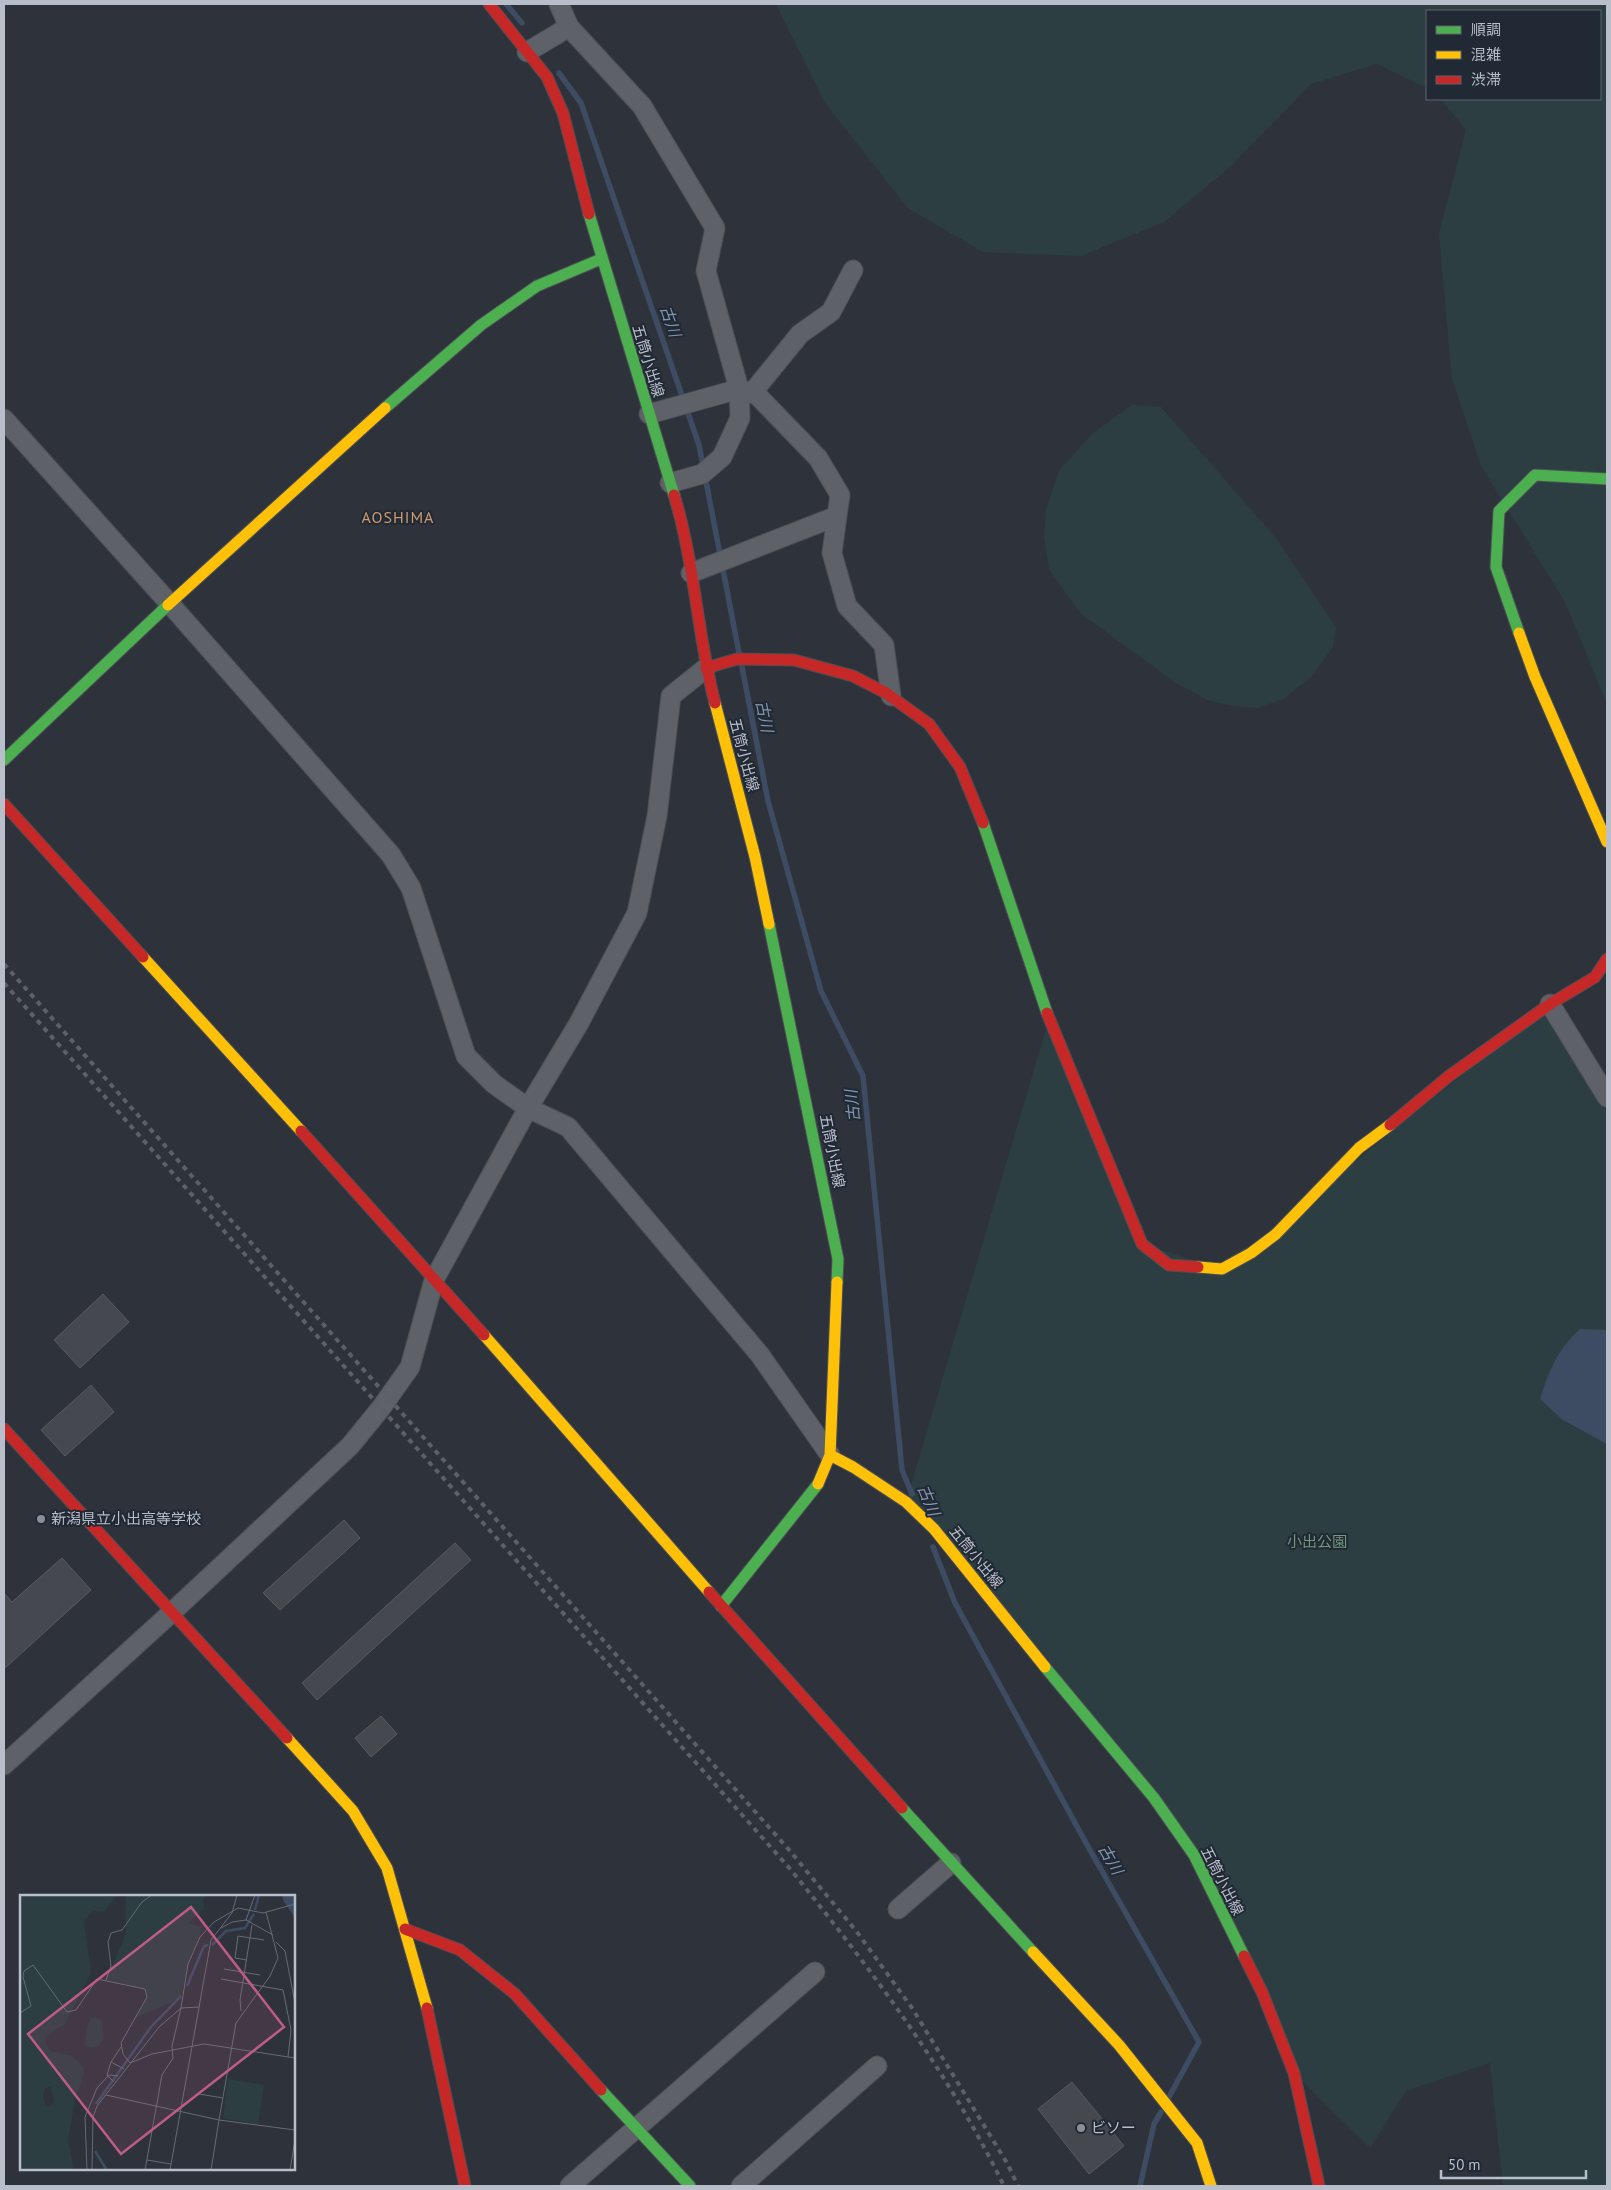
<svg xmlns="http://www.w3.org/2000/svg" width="1611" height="2190" font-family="'PT Sans','Noto Sans JP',sans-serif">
<rect width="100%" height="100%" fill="#2e333b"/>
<!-- green -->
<path fill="#2c3e41" d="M776 4H1607V704L1565 602 1481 466 1452 379 1439 234 1466 130 1441 99H1600V11H1427V88L1377 64 1311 84 1230 167 1164 222 1081 256 983 252 908 208 825 103Z
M1132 405 1161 407 1274 536 1336 627 1333 647 1312 676 1283 699 1258 708 1232 706 1208 700 1176 683 1080 613 1049 569 1044 536 1046 510 1059 471 1092 434Z
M1550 1004 1607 1113V2186H1503L1490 2063 1406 2091 1370 2148 1294 2073 1194 1855 906 1502 1049 1019 1142 1244 1222 1269Z"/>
<!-- water -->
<path fill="#3e4c63" d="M1580 1329 1607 1330V1444L1563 1420 1540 1399C1549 1370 1557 1350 1580 1329Z"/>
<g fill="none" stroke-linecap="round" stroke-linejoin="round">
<!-- stream -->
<path stroke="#3e4c63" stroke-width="5.5" d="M506 4 522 23
M559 73 581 103 699 445 739 653
M742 667 768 801 821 991 863 1076 902 1470 912 1494
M933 1547 955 1603 1086 1843 1199 2042 1169 2097
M1140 2186 1154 2124 1161 2112"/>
</g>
<!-- building -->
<path fill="#45494f" stroke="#565a62" d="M103 1294 129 1322 80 1368 54 1340Z
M91 1385 114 1412 65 1456 41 1430Z
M344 1520 360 1538 280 1610 263 1593Z
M455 1543 471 1560 317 1700 302 1683Z
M62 1558 91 1590 4 1669V1593L12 1602Z
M381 1716 397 1734 371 1757 355 1738Z
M1072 2082 1124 2146 1089 2174 1038 2109Z"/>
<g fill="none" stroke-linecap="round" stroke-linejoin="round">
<defs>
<path id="street" d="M559 4 569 27 642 106 715 228 706 271 739 389 740 418 722 457 702 474 670 483
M527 52 569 27
M752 393 800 334 831 312 853 270
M649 414 739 389 757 395 818 458 840 495 837 516
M4 419 170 604 391 855 411 888 466 1056 494 1084 528 1108 568 1127 760 1355 830 1455
M691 573 837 516 832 553 847 606 884 645 891 696
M1550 1004 1607 1097
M4 1765 170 1614 350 1446 381 1408 410 1367 434 1280 528 1108 579 1023 637 913 657 816 671 696 706 668
M898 1909 951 1863
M570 2186 815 1972
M741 2186 877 2066"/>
<path id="fast" d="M589 214 674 495
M385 408 481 325 537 286 601 259
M1519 633 1496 567 1499 511 1535 475 1607 479
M4 760 168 605
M983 823 1047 1013
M769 924 838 1259 837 1282
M721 1606 818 1484
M1045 1667 1154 1798 1194 1855 1244 1956
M902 1808 1033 1952
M601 2090 690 2186"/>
<path id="slow" d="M168 605 385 408
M1519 633 1535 677 1607 842
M715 703 755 857 769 924
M143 957 301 1131
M1198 1267 1222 1269 1251 1253 1276 1234 1359 1148 1390 1125
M484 1335 709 1592
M830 1455 853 1467 906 1502 934 1529 1045 1667
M818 1484 830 1455 837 1282
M287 1738 353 1811 387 1868 427 2008
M1033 1952 1119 2045 1197 2143 1211 2186"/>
<path id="jam" d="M489 4 547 77 563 113 589 214
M674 495C695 563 697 635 715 703
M706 668 737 659 794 660 853 676 886 693 929 724 960 767 983 823
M4 804 143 957
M1047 1013 1142 1244 1169 1265 1198 1267
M1390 1125 1449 1076 1550 1004 1595 977 1607 959
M301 1131 484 1335
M4 1429 287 1738
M709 1592 902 1808
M405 1929 460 1950 515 1994 601 2090
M1244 1956 1262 1992 1294 2073 1319 2186
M427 2008 465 2186"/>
</defs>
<!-- street casing -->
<use href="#street" stroke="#4c4f55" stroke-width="21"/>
<!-- fast casing -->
<use href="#fast" stroke="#4c4f55" stroke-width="13"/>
<!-- slow casing -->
<use href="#slow" stroke="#4c4f55" stroke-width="13"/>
<!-- jam casing -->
<use href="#jam" stroke="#4c4f55" stroke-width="13"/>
<!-- street -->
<use href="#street" stroke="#5e6268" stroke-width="19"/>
<!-- fast -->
<use href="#fast" stroke="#4caf50" stroke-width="11"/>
<!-- slow -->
<use href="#slow" stroke="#ffc107" stroke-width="11"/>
<!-- jam -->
<use href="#jam" stroke="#c62828" stroke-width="11"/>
<!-- rail -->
<path stroke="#5d6066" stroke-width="4" stroke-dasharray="5 5" stroke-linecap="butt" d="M4 964 790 1851 857 1932 912 2008 1007 2163 1018 2186
M4 983 791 1870C871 1969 948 2071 1004 2186"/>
</g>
<!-- markers -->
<g fill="#888e98" stroke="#212935" stroke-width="2">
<circle cx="41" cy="1519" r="5"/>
<circle cx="1081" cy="2128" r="5"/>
</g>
<g text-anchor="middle" stroke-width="4" stroke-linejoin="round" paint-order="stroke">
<!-- street labels -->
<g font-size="15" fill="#b9bfca" stroke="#212935">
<text transform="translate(648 361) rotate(73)" y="5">五筒小出線</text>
<text transform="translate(744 755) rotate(75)" y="5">五筒小出線</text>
<text transform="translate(832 1151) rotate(79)" y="5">五筒小出線</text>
<text transform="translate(976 1557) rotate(51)" y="5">五筒小出線</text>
<text transform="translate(1222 1881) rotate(63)" y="5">五筒小出線</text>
</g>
<!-- poi labels -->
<g font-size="15" fill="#b9bfca" stroke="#212935" text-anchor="start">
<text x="51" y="1524">新潟県立小出高等学校</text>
<text x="1091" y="2133">ビソー</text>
</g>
<!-- park labels -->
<g font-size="15" fill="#73997c" stroke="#212935">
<text x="1317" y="1547">小出公園</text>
</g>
<!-- water labels -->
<g font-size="16" font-style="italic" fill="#8495af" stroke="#212935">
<text transform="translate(671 321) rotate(71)" y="6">古川</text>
<text transform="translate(765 716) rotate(79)" y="6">古川</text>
<text transform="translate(852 1106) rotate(-96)" y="6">古川</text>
<text transform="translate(929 1500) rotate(68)" y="6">古川</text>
<text transform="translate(1111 1859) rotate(60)" y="6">古川</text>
</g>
<!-- neighbourhood labels -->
<g font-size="16" letter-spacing="1" fill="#ce9b71" stroke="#212935">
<text x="398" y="523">AOSHIMA</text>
</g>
</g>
<!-- overview -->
<g transform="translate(20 1895)">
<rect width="275" height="275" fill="#2e333b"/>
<path d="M0 0H97L84 17 73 16 64 26 71 78 45 129 26 142 25 147 31 157 50 160 63 171 64 179 55 205 48 245 54 275H0ZM31 192 34 207 29 212 26 211 23 201 25 193ZM106 0H187L183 4 184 14 168 28 181 32 180 42 170 62 160 104 116 122 127 102 125 94 86 85 106 39ZM75 122 82 126 84 143 78 152 70 153 64 149 70 123ZM208 184 244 190 238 229 203 223Z" fill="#2c3e41" fill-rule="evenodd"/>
<path d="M262 0H275V23L263 5Z" fill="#3e4c63"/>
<path fill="none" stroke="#3e4c63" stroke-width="2.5" d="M235 15 239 0M192 50 206 36 225 33 234 19M167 91 184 51 188 50M76 209 131 132 161 101M75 256 86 274"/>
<path fill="none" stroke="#666b74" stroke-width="1" d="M218 13 243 18 275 9M226 25 235 0M201 33 212 27 226 25 253 40M256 47 265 56 275 108M227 65 215 63 218 41 244 45M204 74 240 80M201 84 263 95 271 135 268 162M86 85 91 71 88 47 91 38 102 35 122 7 132 0M221 116 220 105 232 30M0 118 11 111 3 82 4 76 13 70 47 117 56 115 77 84 125 94 127 102 101 148 103 159 110 168 132 159 184 149 275 163M101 152 91 167 104 174M91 167 87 180 94 187M179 199 203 203M86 200 199 225 216 128 250 81 258 63 246 17M127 265 151 269M67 275 65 222 77 193 89 180 98 181M72 275 73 222 77 211 139 132 161 113 168 69 180 42 194 27 218 13M80 275H96M125 275 142 180 153 163 152 151 161 113 179 112M150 275 191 45 212 18 217 0M191 275 199 225 275 235M270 275 275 245"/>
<path fill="#be5b87" fill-opacity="0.15" stroke="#be5b87" stroke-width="2.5" d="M171 12 264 132 101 259 8 139Z"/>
<rect width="275" height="275" fill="none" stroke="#b9bfca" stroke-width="2.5"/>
</g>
<!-- border -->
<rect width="1611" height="2190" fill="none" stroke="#b9bfca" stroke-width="10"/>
<!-- legend -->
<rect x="1426" y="10" width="175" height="90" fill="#212935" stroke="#5e6571"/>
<rect x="1436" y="26" width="25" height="8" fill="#4caf50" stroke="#5e6571"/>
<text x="1471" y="35" font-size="15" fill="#b9bfca">順調</text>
<rect x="1436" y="51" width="25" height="8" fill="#ffc107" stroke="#5e6571"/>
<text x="1471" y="60" font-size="15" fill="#b9bfca">混雑</text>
<rect x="1436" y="76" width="25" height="8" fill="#c62828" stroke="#5e6571"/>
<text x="1471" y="85" font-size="15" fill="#b9bfca">渋滞</text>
<!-- scale -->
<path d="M1441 2170v8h145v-8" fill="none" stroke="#b9bfca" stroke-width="2.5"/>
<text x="1448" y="2170" font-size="15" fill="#b9bfca" stroke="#212935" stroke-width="4" paint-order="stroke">50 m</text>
</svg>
